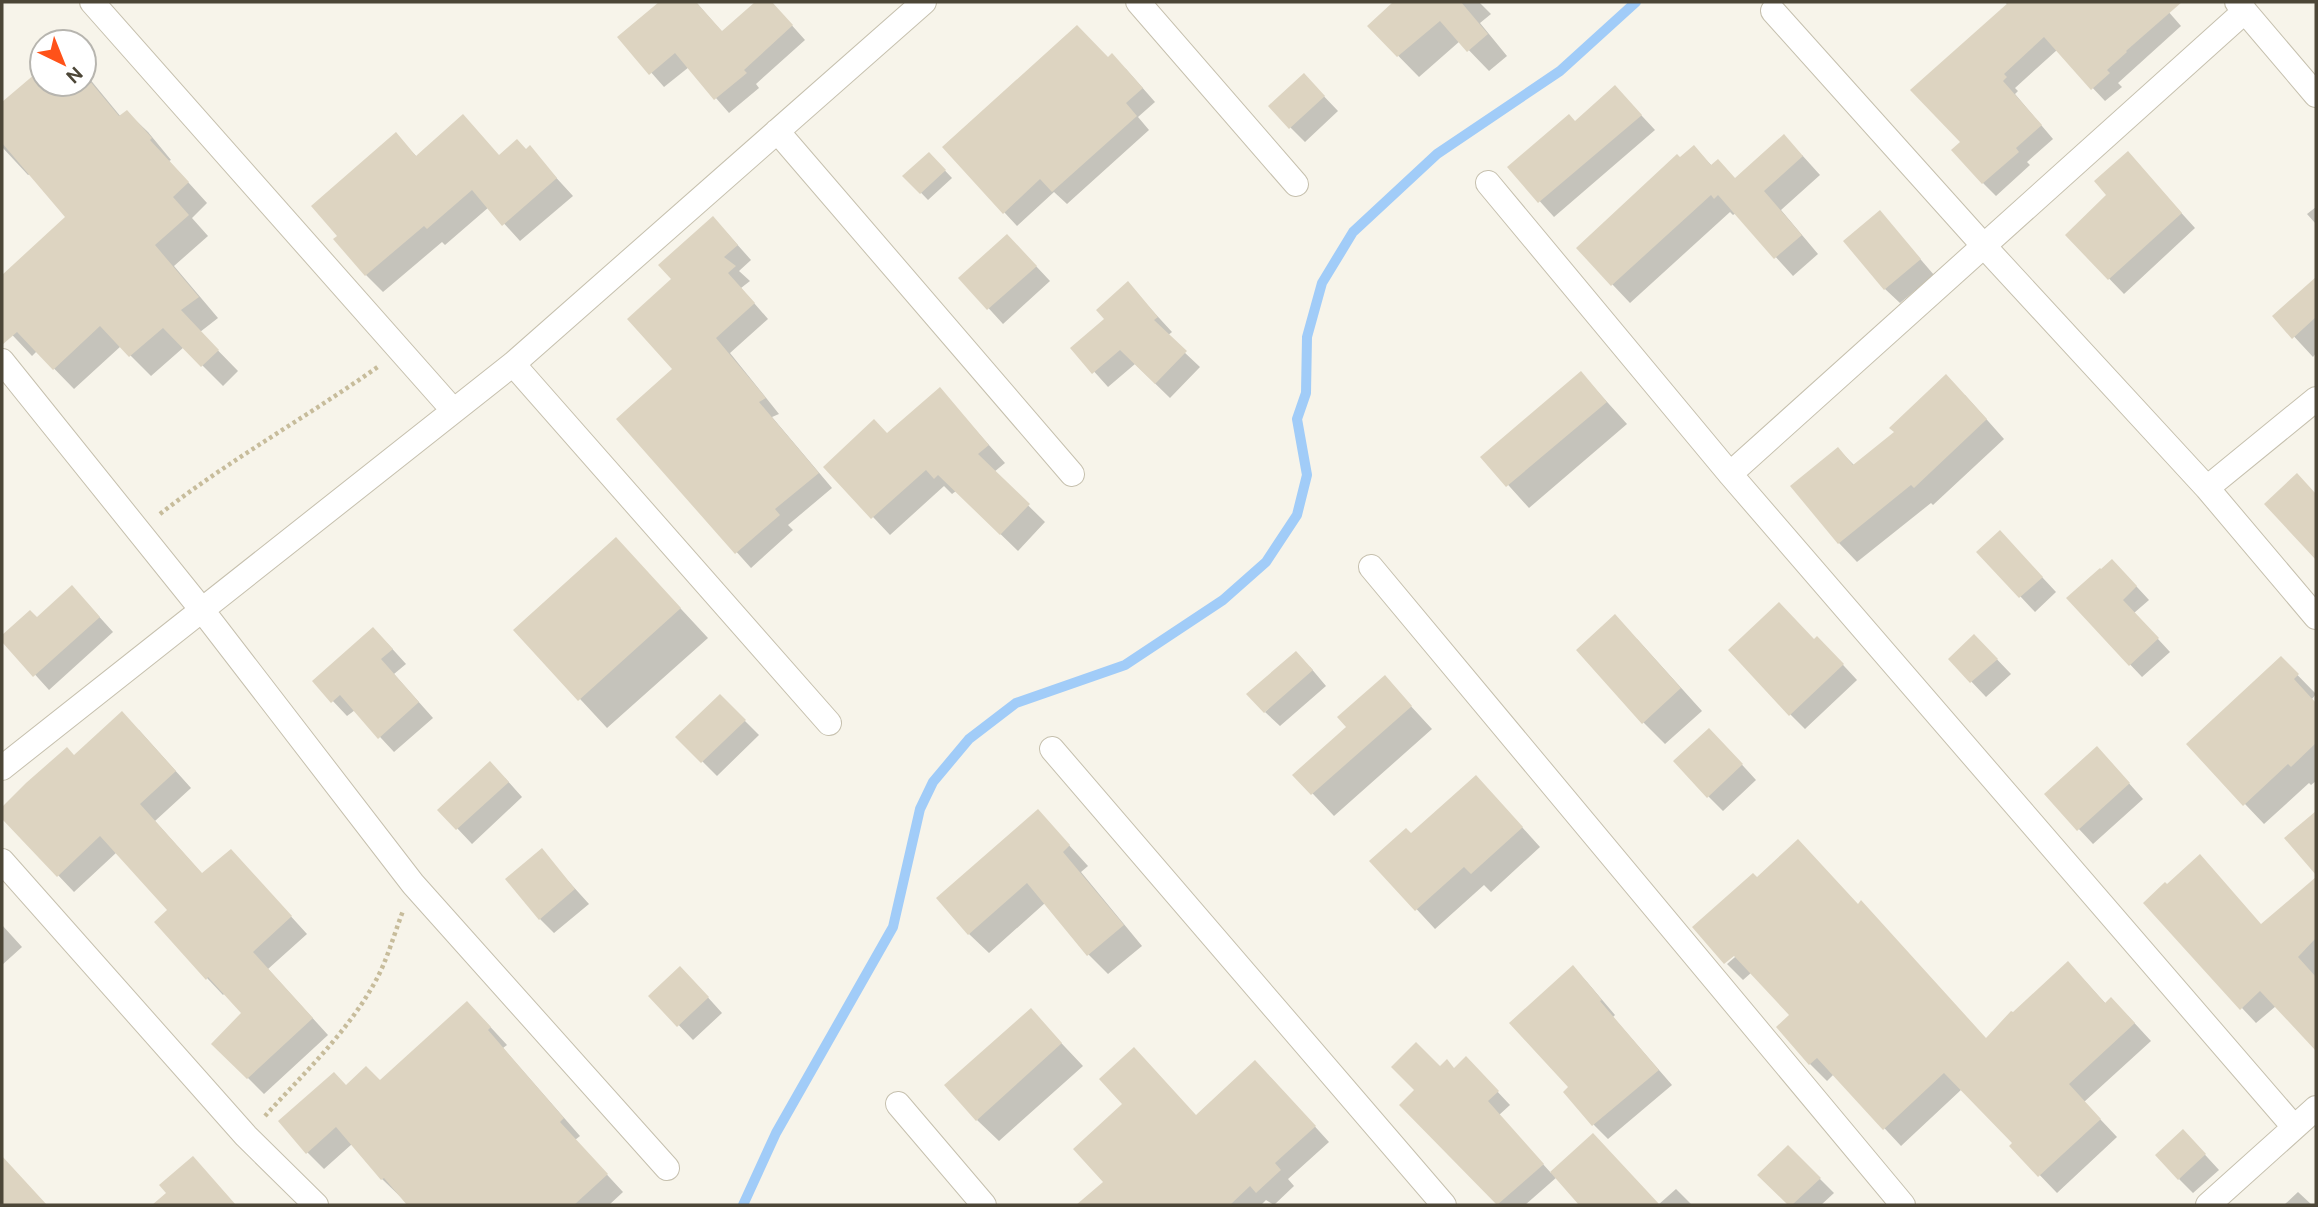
<svg xmlns="http://www.w3.org/2000/svg" width="2318" height="1207" font-family="'DM Sans',sans-serif">
<rect width="100%" height="100%" fill="#f7f4ea"/>
<!-- shadow -->
<path fill="#0003" d="M662 2H696L723 33 757 2H771L805 40 756 84 759 88 729 113 689 67 664 87 620 37Z
M1396 2H1479L1491 14 1480 23 1507 56 1489 71 1460 41 1419 77 1369 26Z
M2005 2H2160L2181 26 2118 83 2122 87 2105 101 2057 50 2015 88 2018 91 2015 94 2053 139 2027 162 2030 165 1996 196 1983 183 1963 142 2008 5Z
M1108 59 1126 69 1155 102 1138 117 1149 130 1067 204 1054 192 1017 226 1004 212Z
M42 71V84H84V72L121 117 127 112 148 132 171 160 169 161 207 203 192 218 208 236 174 266 218 318 200 332 238 371 223 386 184 347 151 376 121 346 74 389 37 351 32 356 2 324V278L67 217 30 174 28 175 2 147V104Z
M1318 90 1338 111 1305 142 1290 127Z
M1629 102 1655 130 1554 217 1509 167 1576 123Z
M395 134 417 157 500 156 526 151 529 148 573 196 520 241 489 207 445 245 442 242 383 292 366 275Z
M1694 147 1712 166 1736 179 1802 155 1820 175 1781 210 1818 254 1793 276 1736 213 1733 215 1730 212 1630 303 1578 248Z
M2128 154 2195 228 2124 294 2067 235 2109 196Z
M936 161 952 178 928 200 905 176Z
M2316 207V224L2307 214Z
M1880 212 1934 275 1900 303 1885 289Z
M727 233 751 260 739 271 750 281 741 288 768 319 730 353 779 414 772 417 832 488 788 525 793 530 751 568 618 420 675 369Z
M1021 250 1050 281 1003 324 961 278Z
M2316 280V353L2313 357 2275 316Z
M1128 284 1172 332 1167 336 1200 367 1170 398 1135 364 1108 387 1073 348 1106 319Z
M1581 373 1627 424 1529 508 1483 457Z
M940 390 1005 463 994 472 1045 522 1018 551 956 491 952 494 944 486 890 535 826 467 887 435Z
M1965 395 2004 439 1933 505 1931 503 1857 562 1839 543 1793 486 1838 449 1854 465Z
M616 539 708 638 607 728 516 630Z
M2014 547 2056 592 2035 612 1979 552Z
M2125 574 2149 600 2134 613 2170 652 2142 677 2068 599Z
M86 602 113 632 49 690 2 638 30 612 37 619Z
M1637 639 1702 711 1665 744 1643 722Z
M1814 641 1832 653 1857 680 1805 729 1790 714Z
M387 643 406 664 394 674 433 718 394 752 355 710 347 716 314 681Z
M1989 651 2011 674 1986 697 1950 659Z
M2281 658 2316 694 2312 699 2316 704V781L2311 785 2309 783 2264 824 2188 744Z
M1310 667 1326 686 1280 726 1265 712Z
M1384 677 1432 729 1334 816 1295 775 1349 728Z
M720 696 759 735 717 776 678 737Z
M139 730 191 788 155 821 203 875 247 868 307 934 268 969 328 1035 264 1094 214 1044 244 1013 225 993 223 995 207 978 169 910 117 852 74 892 2 816V809L67 749 75 757Z
M1724 745 1756 780 1723 811 1708 796Z
M2111 763 2143 799 2093 844 2046 794Z
M505 778 522 797 472 844 440 810Z
M1494 796 1540 847 1491 892 1484 885 1435 929 1372 861 1411 835Z
M1038 811 1088 866 1081 872 1142 946 1108 974 1089 955 1045 903 989 953 969 934Z
M541 851 589 904 554 933 540 919Z
M1757 879 1858 905 1987 1040 2085 981 2106 1004 2128 1016 2151 1041 2084 1102 2117 1137 2057 1193 2012 1146 2015 1143 1962 1089 1901 1146 1834 1074 1827 1081 1810 1064 1792 1016 1752 972 1743 980 1727 964 1742 951Z
M2316 880V1049L2276 1006 2256 1023 2242 1008 2262 925Z
M2 925 22 947 2 965Z
M1573 968 1587 982 1615 1015 1613 1017 1672 1085 1608 1139 1594 1125 1571 1088Z
M695 983 722 1013 693 1040 651 996Z
M1031 1011 1083 1066 999 1141 977 1120Z
M484 1020 507 1045 503 1048 580 1136 575 1140 623 1192 609 1205H409L382 1179 352 1144 324 1169 307 1152 346 1087 381 1082Z
M1440 1068 1479 1072 1510 1105 1499 1115 1551 1173 1593 1136 1658 1205 1676 1189 1692 1205H1582L1557 1177 1525 1205H1498L1456 1159Z
M1270 1077 1329 1142 1288 1179 1294 1186 1274 1205 1266 1200 1261 1205H1079L1106 1182 1197 1116Z
M2197 1146 2219 1170 2193 1193 2179 1179Z
M1788 1147 1834 1193 1821 1205H1790L1760 1175Z
M2298 1192 2312 1205H2284Z"/>
<g fill="none" stroke-linecap="round" stroke-linejoin="round">
<!-- stream -->
<path stroke="#a1ccf8" stroke-width="10" d="M743 1205 776 1133 893 927 920 809 933 782 969 739 1016 703 1125 665 1223 600 1266 562 1297 515 1307 475 1297 419 1306 393 1307 337 1322 283 1353 232 1437 154 1560 71 1636 2"/>
</g>
<!-- building -->
<path fill="#ddd4c1" d="M659 2H696L722 31 755 2H772L793 25 744 70 747 73 714 100 675 53 649 75 617 37Z
M1393 2H1461L1488 34 1467 52 1440 21 1397 57 1367 26Z
M2009 2H2182L2126 51 2127 52 2107 70 2110 73 2091 90 2044 37 2004 74 2007 77 2003 81 2042 125 2016 148 2019 152 1982 184 1951 150 1960 142 1910 90Z
M1077 25 1108 57 1112 53 1143 88 1126 103 1137 116 1052 192 1040 179 1003 214 942 147Z
M42 68V84H84V74L119 116 127 110 152 138 150 140 189 182 173 197 189 215 155 245 199 297 181 310 219 350 201 367 163 328 129 357 100 326 53 370 17 332 2 345V275L65 217 2 143V102Z
M1304 73 1325 96 1289 129 1268 106Z
M1615 85 1642 115 1538 203 1507 167 1569 114 1575 121Z
M463 114 499 155 517 139 526 149 530 145 557 178 502 226 472 190 427 229 424 226 365 276 333 239 337 236 311 206 396 132 416 156Z
M1784 134 1803 156 1764 191 1802 235 1774 259 1718 195 1714 199 1711 195 1611 286 1576 248 1677 154 1680 157 1694 145 1711 165 1718 159 1735 178Z
M2128 151 2182 213 2108 280 2065 235 2106 195 2094 181Z
M929 152 946 170 920 194 902 176Z
M1880 210 1921 259 1884 290 1843 241Z
M713 216 738 245 724 257 736 266 728 273 755 303 716 338 766 398 759 402 819 473 775 509 780 515 735 554 616 419 672 369 627 319 671 279 658 265Z
M1007 234 1037 266 987 310 958 278Z
M2316 277V317L2292 339 2272 316Z
M1128 281 1158 317 1154 320 1187 351 1155 384 1120 350 1092 374 1070 348 1104 319 1096 310Z
M1581 371 1607 402 1506 487 1480 457Z
M1946 374 1987 419 1914 488 1911 485 1838 544 1790 486 1838 447 1853 465 1894 432 1889 428Z
M940 387 989 445 978 454 1030 504 1000 535 938 475 934 479 926 470 871 519 823 467 874 419 887 433Z
M2297 473 2316 494V560L2264 504Z
M2000 530 2043 577 2019 598 1976 552Z
M616 537 681 608 578 701 513 630Z
M2112 559 2137 586 2123 600 2159 638 2129 666 2066 598 2100 568 2101 569Z
M72 585 100 617 33 677 2 642V635L30 610 37 617Z
M1779 602 1814 639 1817 636 1844 664 1789 716 1728 650Z
M1615 614 1681 688 1642 724 1576 650Z
M373 627 393 649 381 659 419 702 378 739 340 695 331 703 312 681Z
M1974 634 1998 659 1970 683 1948 659Z
M1296 651 1313 670 1264 713 1246 694Z
M2281 656 2299 674 2294 679 2316 703V743L2291 767 2288 764 2243 806 2186 744Z
M1385 675 1412 706 1311 795 1292 775 1346 727 1337 717Z
M720 694 746 720 701 763 675 737Z
M122 711 176 771 140 804 202 873 231 849 292 916 253 952 313 1018 247 1079 211 1044 241 1013 208 977 206 980 154 922 167 910 100 836 57 877 2 819V807L26 783 67 747 74 755Z
M1709 728 1743 764 1707 798 1673 761Z
M2097 746 2130 783 2077 831 2044 794Z
M490 761 509 782 456 830 437 810Z
M1476 775 1523 827 1471 874 1464 867 1415 911 1369 861 1406 828 1411 833Z
M1038 809 1070 845 1063 852 1124 925 1087 956 1027 883 968 935 936 898Z
M2316 811V875L2284 838Z
M1798 839 1858 904 1861 900 1986 1038 2011 1011 2013 1012 2068 961 2105 1003 2111 997 2135 1023 2069 1084 2101 1119 2038 1177 2009 1146 2012 1143 1944 1073 1883 1130 1817 1058 1809 1065 1776 1027 1789 1015 1734 956 1724 964 1692 927 1753 873 1757 877Z
M542 848 575 889 539 920 505 879Z
M2200 854 2261 924 2316 877V938L2298 957 2316 977V1051L2260 991 2240 1010 2143 903 2165 882 2167 884Z
M1573 965 1602 1000 1600 1001 1659 1070 1592 1126 1563 1092 1568 1087 1509 1023Z
M680 966 709 997 677 1027 648 996Z
M467 1001 491 1027 488 1030 564 1118 560 1122 608 1174 574 1205H407L384 1178 381 1180 336 1127 306 1154 278 1121 334 1072 346 1085 366 1066 380 1080Z
M1031 1008 1062 1043 976 1121 944 1085Z
M1416 1042 1440 1066 1447 1059 1454 1068 1466 1056 1499 1091 1488 1101 1544 1164 1497 1205 1399 1105 1414 1090 1391 1067Z
M1134 1047 1196 1115 1255 1060 1316 1126 1275 1163 1281 1170 1256 1193 1250 1186 1230 1205H1076L1103 1182 1073 1149 1122 1104 1099 1079Z
M2183 1129 2206 1154 2178 1180 2155 1155Z
M1593 1133 1660 1205H1579L1550 1172Z
M1788 1145 1821 1178 1792 1205H1788L1757 1175Z
M2 1156 47 1205H2Z
M193 1156 236 1205H152L166 1193 159 1185Z"/>
<g fill="none" stroke-linecap="round" stroke-linejoin="round">
<defs>
<path id="minor" d="M92 2 453 410
M1138 2 1296 184
M2237 2 2316 95
M1773 11 1983 245 2207 488 2316 617
M777 131 1072 474
M1488 183 1730 474 2294 1127
M2 361 202 610 413 884 667 1168
M513 364 829 723
M1730 474 2245 11
M2207 488 2316 399
M1371 567 1903 1205
M1052 749 1444 1205
M2 768 513 364 924 2
M2 861 246 1136 316 1205
M898 1104 984 1205
M2208 1205 2316 1108"/>
</defs>
<!-- minor casing -->
<use href="#minor" stroke="#c6c0ae" stroke-width="26"/>
<!-- path -->
<path stroke="#c7bc9b" stroke-width="4.5" stroke-dasharray="3.5 3.5" stroke-linecap="butt" d="M160 514C229 460 307 417 379 366
M265 1116C303 1074 347 1033 375 982 387 961 394 934 403 911"/>
<!-- minor -->
<use href="#minor" stroke="#fff" stroke-width="24"/>
</g>
<!-- border -->
<rect width="2318" height="1207" fill="none" stroke="#4c4637" stroke-width="7"/>
<!-- north arrow -->
<g transform="translate(63 63) rotate(137)"><circle r="33" fill="#ffffff" stroke="#b7b5af" stroke-width="2"/>
<path d="M0-5L12 26L0 18L-12 26Z" fill="#ff5219"/>
<text y="-10" font-size="19" font-weight="bold" text-anchor="middle" fill="#4c4637">N</text>
</g>
</svg>
